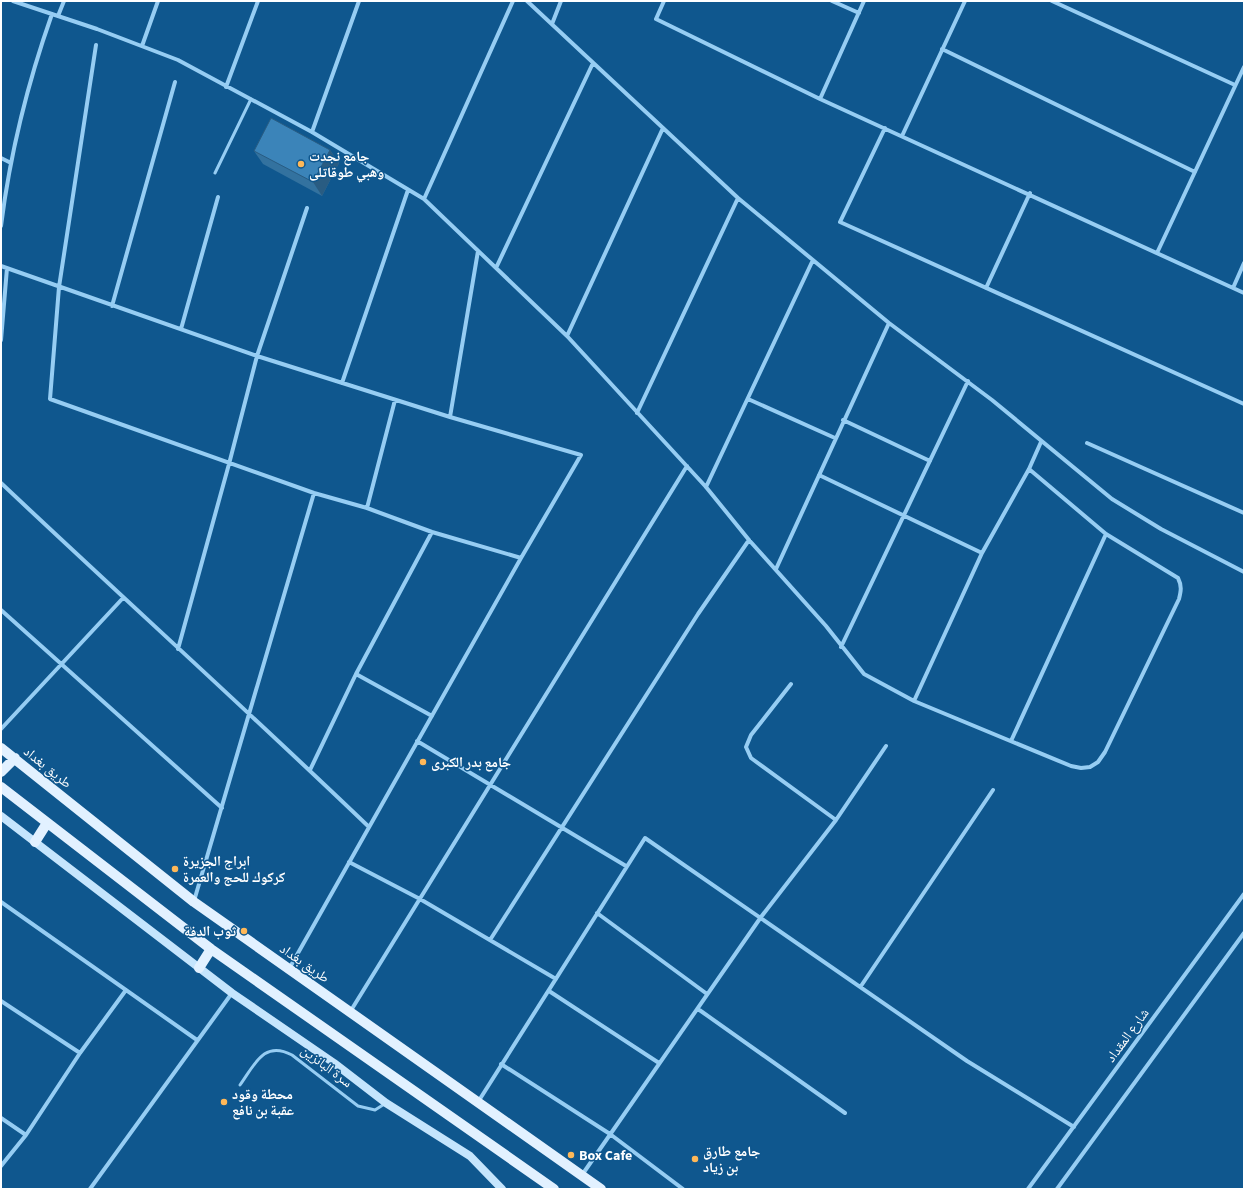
<svg xmlns="http://www.w3.org/2000/svg" width="1245" height="1190" font-family="'Source Sans 3','Noto Naskh Arabic',sans-serif">
<rect width="100%" height="100%" fill="#0f578e"/>
<g fill="none" stroke-linecap="round" stroke-linejoin="round">
<!-- service -->
<path stroke="#96cdf3" stroke-width="3" d="M215 173 251 99
M240 1085C255 1064 264 1040 292 1055L358 1106 375 1110 386 1103"/>
<!-- minor -->
<path stroke="#96cdf3" stroke-width="4" d="M13 1 97 29 178 60 312 132 424 199 567 336 706 487 749 540 826 626 864 674 914 701 1071 766 1081 768 1090 767 1098 762 1105 752 1179 599C1181 591 1182 586 1178 578L1106 534 1029 469
M527 1 738 198 889 323 992 400 1112 499 1161 529 1244 572
M664 1 656 19 820 99 1244 293
M832 1 859 13
M1052 1 1235 85
M58 16 64 1
M552 24 561 1
M96 45 59 287 50 399 314 493 367 508 432 532 521 558
M142 46 158 1
M942 49 1195 172
M226 87 258 1
M820 99 864 1
M885 128 840 222 1244 404
M312 132 359 1
M902 136 965 1
M1 158 11 163
M424 199 513 1
M1 226C10 154 28 82 52 14
M1157 253 1244 67
M1 266 257 356 450 417 581 455 521 558 289 969
M496 268 593 63
M986 288 1030 193
M1233 288 1244 263
M112 306 175 82
M181 329 218 197
M567 336 663 128
M1 340 7 268
M342 383 408 190
M748 399 835 438
M637 413 738 198
M450 417 478 251
M843 420 930 461
M1087 443 1244 513
M819 475 982 553
M1 483C123 598 248 711 369 827
M706 487 812 262
M367 508 395 400
M776 569 889 323
M1 610 222 808
M841 647 968 381
M178 649 229 464 257 356 307 208
M356 674 432 716
M791 684 751 735 746 747 751 758 836 820
M914 701 982 553 1029 469 1041 442
M1 729 123 598
M417 741 626 866
M1011 741 1106 534
M310 770 356 674 432 532
M349 862 420 899 556 979
M194 901 314 493
M1 902 197 1040
M597 913 707 994
M490 940 698 614 749 540
M861 986 993 790
M549 991 659 1063
M1 1001 80 1053
M698 1009 845 1113
M350 1012 687 466
M501 1064 610 1134 683 1189
M478 1102 645 838 967 1061 1074 1127
M1 1118 26 1135
M1 1166 26 1135 80 1053 126 990
M582 1175 761 917 836 820 886 746
M90 1189 232 993
M1028 1189 1244 894
M1057 1189 1244 933"/>
<!-- secondary -->
<path stroke="#c5e5fd" stroke-width="8" d="M1 816 232 993 334 1063 386 1103 470 1156 502 1189"/>
<!-- primary -->
<path stroke="#e2f1ff" stroke-width="10" d="M1 748 194 902 601 1189
M1 772 15 758
M1 787 211 949 554 1189
M35 842 47 823
M199 968 211 949"/>
</g>
<!-- wall -->
<path fill="#33729f" d="M330 150 339 163 322 196 263 164 254 151Z"/>
<!-- shaded-wall -->
<path fill="#295c82" d="M330 150 339 163 322 196 313 182Z"/>
<!-- building -->
<path fill="#3b84b9" stroke="#295c82" d="M271 118 330 150 313 182 254 151Z"/>
<!-- markers -->
<g fill="#ffb858" stroke="#0f578e" stroke-width="1.5">
<circle cx="301" cy="164" r="4"/>
<circle cx="423" cy="762" r="4"/>
<circle cx="175" cy="869" r="4"/>
<circle cx="244" cy="931" r="4"/>
<circle cx="224" cy="1102" r="4"/>
<circle cx="571" cy="1155" r="4"/>
<circle cx="695" cy="1159" r="4"/>
</g>
<g text-anchor="middle" stroke-width="3" stroke-linejoin="round" paint-order="stroke">
<!-- poi labels -->
<g font-size="14" font-weight="bold" fill="#fff" stroke="#0f578e" text-anchor="start">
<text x="309" y="161">جامع نجدت<tspan x="309" dy="16">وهبي طوقاتلى</tspan></text>
<text x="431" y="767">جامع بدر الكبرى</text>
<text x="183" y="866">ابراج الجزيرة<tspan x="183" dy="16">كركوك للحج والعمرة</tspan></text>
<text x="236" y="936" text-anchor="end">ثوب الدفة</text>
<text x="232" y="1099">محطة وقود<tspan x="232" dy="16">عقبة بن نافع</tspan></text>
<text x="703" y="1156">جامع طارق<tspan x="703" dy="16">بن زياد</tspan></text>
<text x="579" y="1160">Box Cafe</text>
</g>
<!-- street labels -->
<g font-size="14" fill="#fff" stroke="#0f578e">
<text transform="translate(48 767) rotate(39)" y="5">طريق بغداد</text>
<text transform="translate(305 963) rotate(35)" y="5">طريق بغداد</text>
<text transform="translate(1127 1035) rotate(-54)" y="5">شارع المقداد</text>
<text transform="translate(327 1066) rotate(37)" y="5">سرة البانزين</text>
</g>
</g>
<!-- border -->
<rect width="1245" height="1190" fill="none" stroke="#ffffff" stroke-width="4"/>
</svg>
